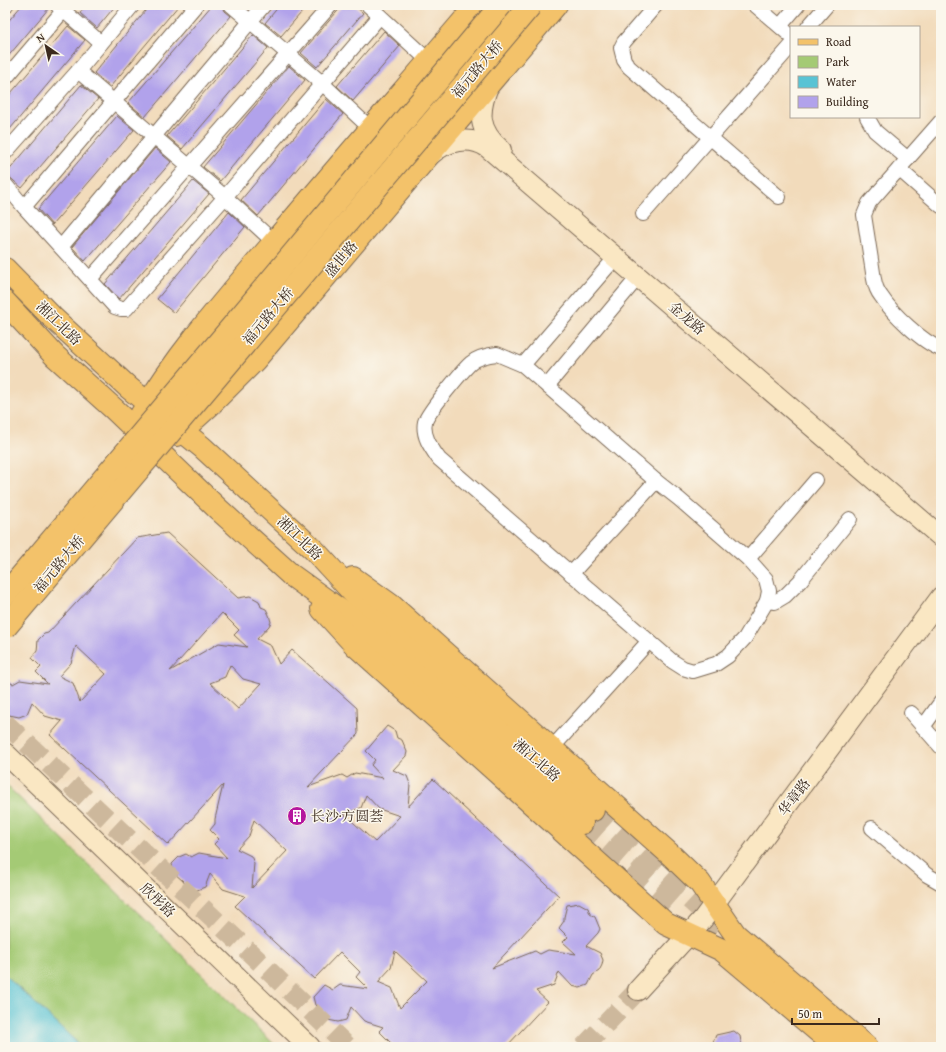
<svg xmlns="http://www.w3.org/2000/svg" width="946" height="1052" font-family="'Gentium Book Plus','Noto Serif SC',serif">
<style>
.green{fill:#a4ca74;stroke:#707a49}
.water{fill:#59c3d4;stroke:#4a7679}
.building{fill:#b1a2eb;fill-rule:evenodd}
.lines{fill:none;stroke-linecap:round;stroke-linejoin:round}
.secondary-tunnel{stroke:#cdb89c;stroke-width:20;stroke-dasharray:20 10;stroke-linecap:butt}
.primary-tunnel{stroke:#cdb89c;stroke-width:22;stroke-dasharray:22 11;stroke-linecap:butt}
.street-casing{stroke:#7b6855;stroke-width:16}
.secondary-casing{stroke:#7b6855;stroke-width:22}
.primary-casing{stroke:#7b6855;stroke-width:24}
.street{stroke:#fff;stroke-width:14}
.secondary{stroke:#fae7c3;stroke-width:20}
.primary{stroke:#f3c26a;stroke-width:22}
.primary-bridge-casing{stroke:#7b6855;stroke-width:24;stroke-linecap:butt}
.primary-bridge{stroke:#f3c26a;stroke-width:22}
.labels{text-anchor:middle;dominant-baseline:central;stroke-width:3;stroke-linejoin:round;paint-order:stroke}
.street-label{font-size:14px;fill:#3b2a1e;stroke:#fbf7ec}
.poi-label{font-size:14px;fill:#3b2a1e;stroke:#fbf7ec;text-anchor:start}
</style>
<rect width="100%" height="100%" fill="#fbf7ec"/>
<filter id="ink" filterUnits="userSpaceOnUse"><feTurbulence type="fractalNoise" baseFrequency=".025" numOctaves="2"/><feDisplacementMap in="SourceGraphic" scale="8" xChannelSelector="R" yChannelSelector="G"/><feConvolveMatrix kernelMatrix="1 2 1 2 8 2 1 2 1" color-interpolation-filters="sRGB"/></filter>
<filter id="wash" filterUnits="userSpaceOnUse"><feTurbulence type="fractalNoise" baseFrequency=".012" numOctaves="4" result="noise"/><feDisplacementMap in="SourceGraphic" scale="16" xChannelSelector="R" yChannelSelector="G"/><feGaussianBlur stdDeviation="0.9" result="paint"/><feColorMatrix in="noise" values="0 0 0 0 0 0 0 0 0 0 0 0 0 0 0 0 0 1.4 0 .05"/><feComposite in="paint" operator="in"/></filter>
<g filter="url(#wash)">
<rect width="100%" height="100%" fill="#f2dbbb"/>
<polygon class="green" points="5,784 277,1047 82,1047 5,975"/>
<polygon class="water" points="5,975 82,1047 5,1047"/>
<g id="blocks">
<g class="building">
<polygon points="22,5 49,5 49,8 5,60 5,25"/>
<polygon points="86,5 116,5 97,28 80,13"/>
<polygon points="150,5 179,5 110,87 94,73"/>
<polygon points="212,5 222,5 225,11 231,16 145,117 128,103"/>
<polygon points="280,5 308,5 281,36 265,23"/>
<polygon points="343,5 354,5 363,13 317,67 301,53"/>
<polygon points="68,26 85,40 5,135 5,100"/>
<polygon points="384,31 400,46 353,101 337,86"/>
<polygon points="253,35 268,48 182,149 167,136"/>
<polygon points="289,66 305,80 220,181 203,167"/>
<polygon points="81,85 98,99 22,188 6,174"/>
<polygon points="326,99 343,114 258,216 241,200"/>
<polygon points="117,116 134,130 52,225 38,209"/>
<polygon points="155,148 171,162 85,261 72,247"/>
<polygon points="193,181 209,194 119,299 105,284"/>
<polygon points="229,212 245,227 174,313 157,299"/>
<path d="M167,533L238,598L250,596L259,601L261,607L266,609L269,615L271,622L269,626L257,639L271,646L279,664L292,650L357,708L358,734L308,787L342,775L347,778L355,773L383,778L371,765L375,760L366,751L387,726L395,731L397,738L402,740L407,752L406,756L393,770L407,776L410,784L408,807L433,779L559,896L492,968L535,951L540,954L548,950L576,954L563,942L568,937L559,928L564,921V917L567,905L579,903L588,908L590,914L595,917L600,929L598,933L586,946L600,953L603,960L602,965L599,971L593,975L588,985L580,988L572,986L559,972L554,985L536,991L548,1002L506,1047H395L379,1031L383,1027L364,1021L351,1007L346,1020L338,1022L328,1020L325,1014L315,1005L313,997L324,985L333,990L340,985L368,989L356,977L360,972L340,952L314,979L235,906L245,896L223,889L210,874L205,887L197,890L187,887L183,881L174,873L172,864L179,857L186,854L191,857L199,853L227,858L214,844L219,839L210,830L215,824V819L223,785L168,845L50,735L62,721L45,716L32,702L27,714L19,717L9,715L5,708V680L13,684L20,680L48,684L36,672L41,667L32,658L37,651L38,640L44,634L48,633L137,538ZM222,613L239,630L234,635L247,647L219,643L170,671ZM76,646L106,674L80,702L73,683L59,676L71,663ZM230,665L243,679L261,684L238,709L210,683L225,677ZM366,795L379,809L400,816L375,842L344,814L361,808ZM254,820L287,851L252,888L254,863L251,856L237,849L249,836ZM395,951L427,981L400,1008L392,988L378,982L391,968Z"/>
<polygon points="734,1031 740,1036 742,1047 711,1047 716,1035"/>
</g>
</g>
</g>
<g filter="url(#ink)">
<use href="#blocks" fill-opacity="0" stroke="#7b6855" stroke-width="1"/>
<g class="lines">
<g class="secondary-tunnel">
<polyline points="5,723 244,947 348,1047"/>
<polyline points="584,1047 638,990"/>
</g>
<g class="primary-tunnel">
<polyline points="593,810 721,927"/>
<polyline points="582,823 675,904"/>
</g>
<defs>
<g id="street">
<polyline points="57,5 101,43"/>
<polyline points="231,5 322,83 370,128"/>
<polyline points="368,5 429,61"/>
<polyline points="656,5 624,42 621,48 624,60 629,67 779,197"/>
<polyline points="755,5 791,36"/>
<polyline points="5,6 6,5"/>
<polyline points="780,26 798,5"/>
<polyline points="808,27 827,5"/>
<polyline points="78,71 225,197 274,242"/>
<polyline points="5,79 68,5"/>
<polyline points="867,117 875,131 908,159"/>
<path d="M941,121L869,203L864,215L874,279C875,285 877,291 881,296C892,313 922,342 941,349"/>
<polyline points="5,153 78,71 133,5"/>
<polyline points="899,169 941,206"/>
<polyline points="5,184 24,207 115,307 121,309 126,309 225,197 380,16"/>
<polyline points="24,207 196,5"/>
<polyline points="643,214 791,46"/>
<polyline points="61,247 264,5"/>
<polyline points="90,279 331,5"/>
<path d="M497,354L523,365L656,481L679,499L748,559L766,579L769,591L767,601L745,638L728,656L716,664L693,671L683,668L672,661L439,459C432,449 422,436 425,422C428,412 462,371 471,363C478,357 488,355 497,354Z"/>
<polyline points="523,365 616,257"/>
<polyline points="547,386 639,276"/>
<polyline points="748,559 816,480"/>
<polyline points="571,574 656,481"/>
<polyline points="767,601 775,602 785,596 800,581 850,519"/>
<polyline points="911,713 941,747"/>
<polyline points="923,727 941,702"/>
<polyline points="551,749 649,641"/>
<polyline points="872,828 927,875 941,883"/>
</g>
<g id="secondary">
<path d="M489,84C478,111 477,130 501,150"/>
<path d="M430,155C446,141 469,135 487,147L941,537"/>
<polyline points="5,753 310,1047"/>
<polyline points="638,990 703,919 941,597"/>
</g>
<g id="primary">
<polyline points="5,269 52,317 129,388 202,447 314,550 379,621 593,810"/>
<polyline points="5,302 55,356 114,409 217,508 291,575 366,629 494,745 582,823"/>
<path d="M141,415C177,354 224,301 270,247C338,166 408,86 477,5"/>
<polyline points="177,435 210,405 255,360 556,5"/>
<polyline points="353,578 392,606 672,856 700,883 735,934 867,1047"/>
<polyline points="322,609 355,645 666,924 722,950 837,1047"/>
</g>
</defs>
<use href="#street" class="street-casing"/>
<use href="#secondary" class="secondary-casing"/>
<use href="#primary" class="primary-casing"/>
<use href="#street" class="street"/>
<use href="#secondary" class="secondary"/>
<use href="#primary" class="primary"/>
<defs>
<g id="primary-bridge">
<polyline points="5,595 234,324 501,5"/>
<polyline points="5,628 531,5"/>
</g>
</defs>
<use href="#primary-bridge" class="primary-bridge-casing"/>
<use href="#primary-bridge" class="primary-bridge"/>
</g>
</g>
<defs>
<symbol id="building-disc" viewBox="-11 -11 22 22"><circle r="9.5" fill="#b5179e" stroke="#fbf7ec"/><path d="M-4-6H4V6H1V3H-1V6H-4ZM-2.5-4.3h1.7v1.8h-1.7ZM.8-4.3h1.7v1.8H.8ZM-2.5-1h1.7V.8h-1.7ZM.8-1h1.7V.8H.8Z" fill="#fff"/></symbol>
</defs>
<g fill-rule="evenodd">
<use href="#building-disc" x="286" y="805" width="22" height="22"/>
</g>
<g class="labels">
<g class="street-label">
<text transform="translate(477 69) rotate(-50)">福元路大桥</text>
<text transform="translate(341 259) rotate(-50)">盛世路</text>
<text transform="translate(268 316) rotate(-50)">福元路大桥</text>
<text transform="translate(687 318) rotate(41)">金龙路</text>
<text transform="translate(59 323) rotate(44)">湘江北路</text>
<text transform="translate(300 538) rotate(44)">湘江北路</text>
<text transform="translate(59 564) rotate(-50)">福元路大桥</text>
<text transform="translate(537 760) rotate(41)">湘江北路</text>
<text transform="translate(794 797) rotate(-53)">华章路</text>
<text transform="translate(158 900) rotate(44)">欣彤路</text>
</g>
<g class="poi-label">
<text x="311" y="816">长沙·方圆荟</text>
</g>
</g>
<rect width="946" height="1052" fill="none" stroke="#fbf7ec" stroke-width="20"/>
<rect x="790" y="26" width="130" height="92" fill="#fbf7ec" stroke="#aea59a"/>
<rect x="798" y="39" width="20" height="6" fill="#f3c26a" stroke="#aea59a"/>
<text x="826" y="46" font-size="12" fill="#3b2a1e">Road</text>
<rect x="798" y="56" width="20" height="12" fill="#a4ca74" stroke="#aea59a"/>
<text x="826" y="66" font-size="12" fill="#3b2a1e">Park</text>
<rect x="798" y="76" width="20" height="12" fill="#59c3d4" stroke="#aea59a"/>
<text x="826" y="86" font-size="12" fill="#3b2a1e">Water</text>
<rect x="798" y="96" width="20" height="12" fill="#b1a2eb" stroke="#aea59a"/>
<text x="826" y="106" font-size="12" fill="#3b2a1e">Building</text>
<g transform="translate(46 46) rotate(326)" stroke="#fbf7ec" stroke-width="3" paint-order="stroke">
<path d="M0-3L7 15L0 10L-7 15Z" fill="#3b2a1e"/>
<text y="-6" font-size="11" font-weight="bold" text-anchor="middle" fill="#3b2a1e">N</text>
</g>
<path d="M792 1018v6h87v-6" fill="none" stroke="#3b2a1e" stroke-width="2"/>
<text x="798" y="1018" font-size="12" fill="#3b2a1e" stroke="#fbf7ec" stroke-width="3" paint-order="stroke">50 m</text>
</svg>
